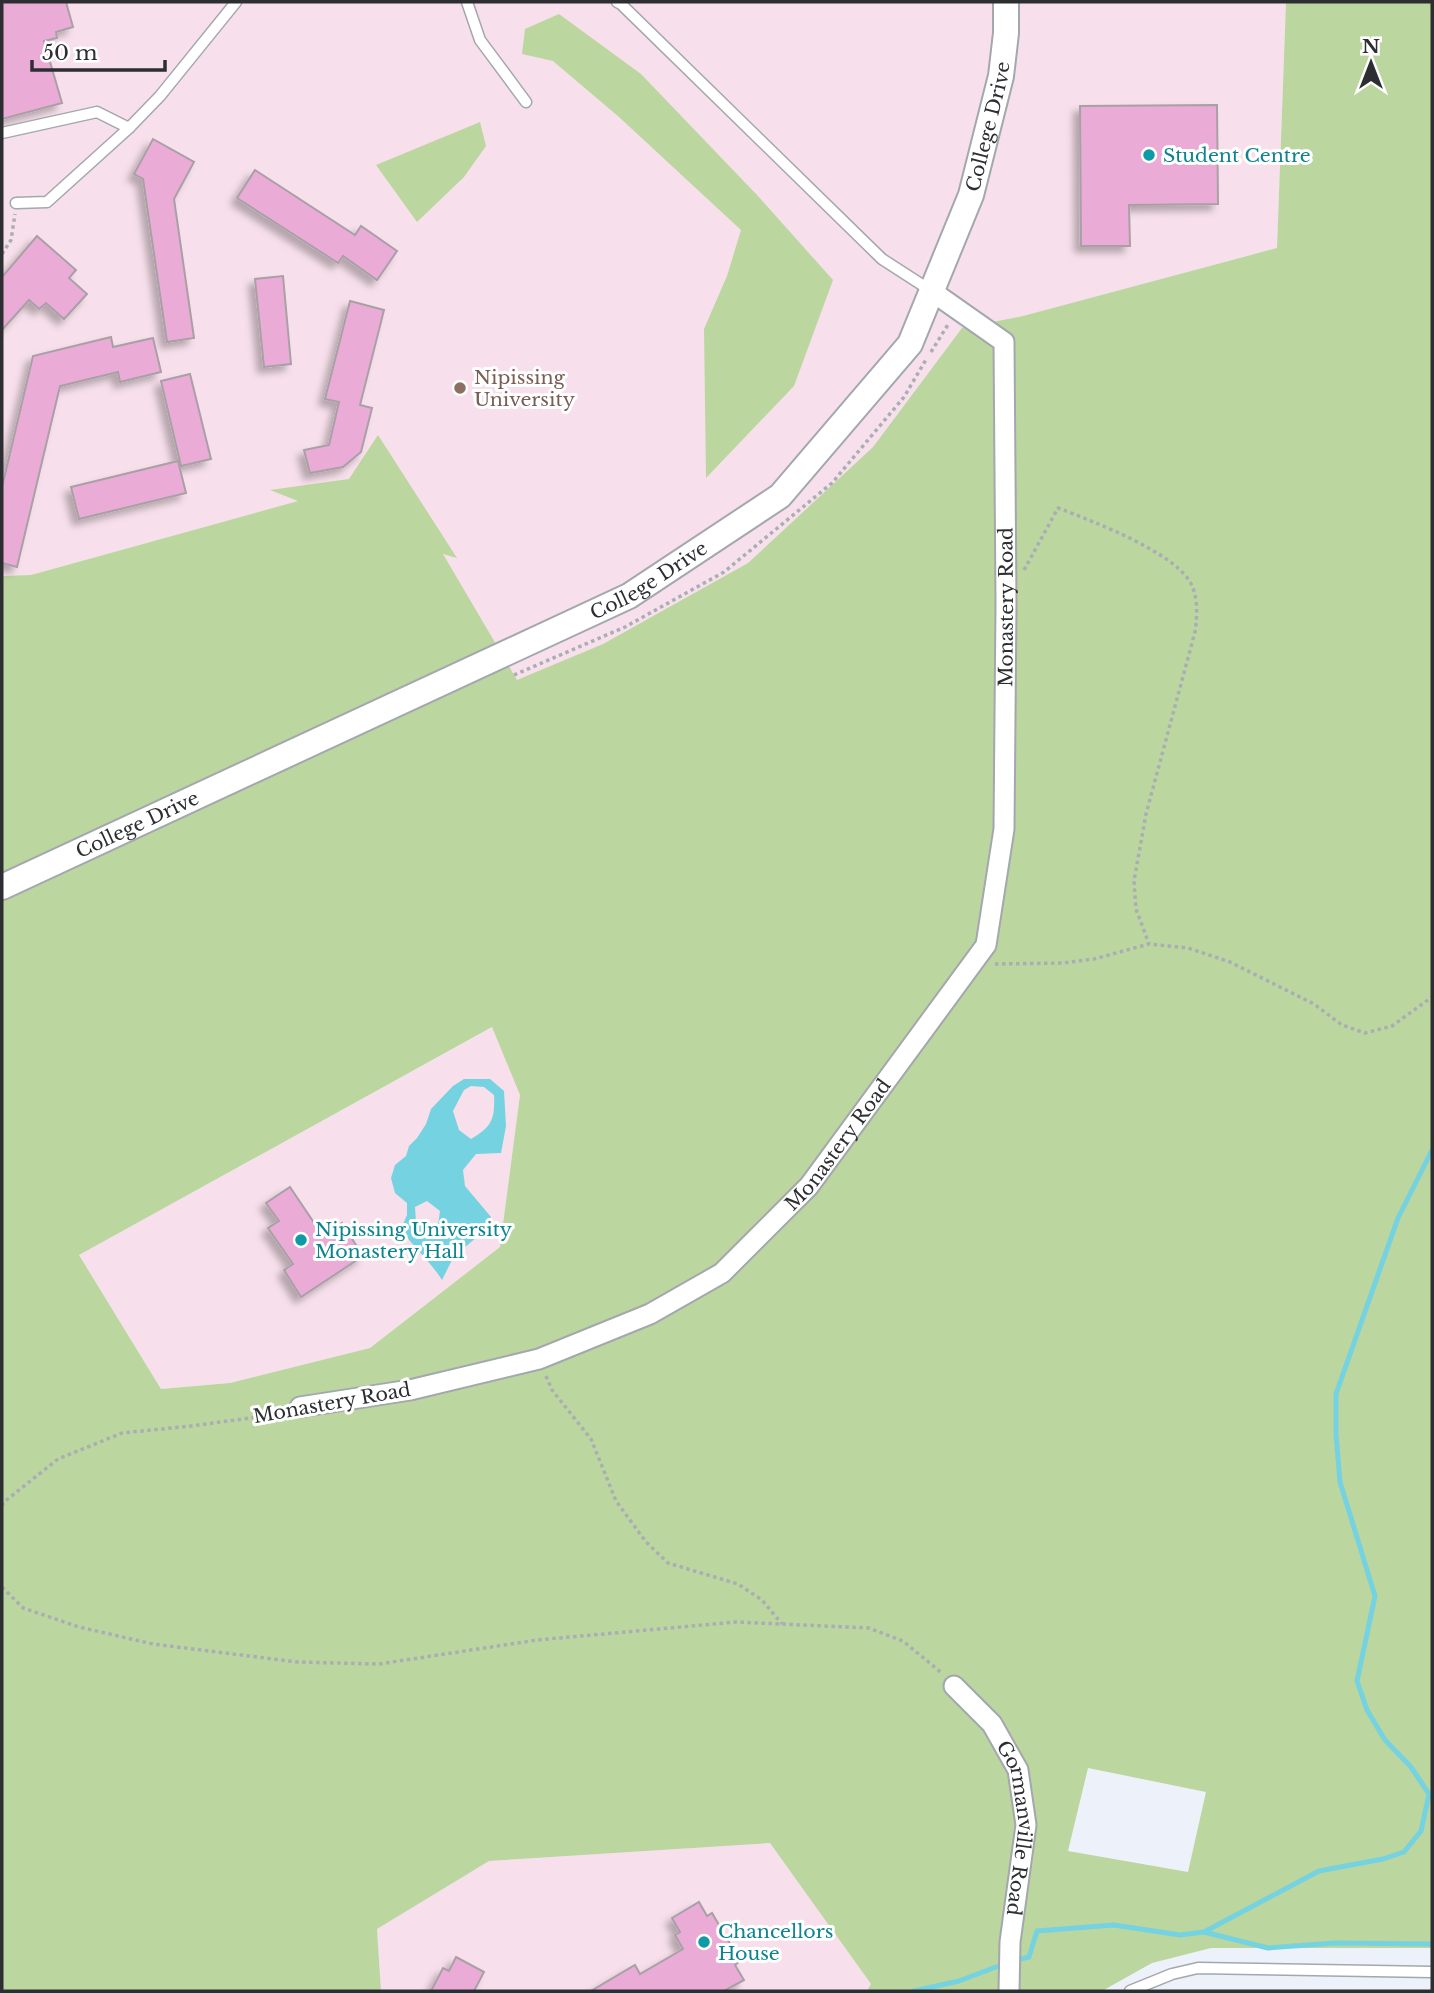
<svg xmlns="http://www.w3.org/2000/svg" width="1434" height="1993" font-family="'Libre Baskerville',serif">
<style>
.education{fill:#f7e0eb}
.green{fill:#bcd69f;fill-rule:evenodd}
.water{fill:#75d2e0;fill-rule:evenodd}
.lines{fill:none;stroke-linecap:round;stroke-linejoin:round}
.stream{stroke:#75d2e0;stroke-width:5}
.building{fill:#eaacd7;stroke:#a8a0a5;stroke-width:2;filter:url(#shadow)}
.service-casing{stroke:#a3a7ae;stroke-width:13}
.minor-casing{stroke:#a3a7ae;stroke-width:23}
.tertiary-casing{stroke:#a3a7ae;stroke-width:28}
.path{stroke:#aaaeb4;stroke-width:3.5;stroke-dasharray:3.5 3.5;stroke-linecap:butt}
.service{stroke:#fff;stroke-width:10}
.minor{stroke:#fff;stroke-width:19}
.tertiary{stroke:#fff;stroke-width:24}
.culture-dot{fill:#0f9aa8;stroke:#fff;stroke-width:2.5}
.education-dot{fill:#8d6e63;stroke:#fff;stroke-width:2.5}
.labels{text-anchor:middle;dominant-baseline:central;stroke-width:6;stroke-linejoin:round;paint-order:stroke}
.street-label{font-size:19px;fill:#2c2e31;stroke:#fff}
.culture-label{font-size:19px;fill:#0d838f;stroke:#fff;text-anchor:start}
.education-label{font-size:19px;fill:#785e54;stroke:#fff;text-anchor:start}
</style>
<defs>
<filter id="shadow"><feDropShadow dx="-6" dy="6" stdDeviation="3.5" flood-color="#0004"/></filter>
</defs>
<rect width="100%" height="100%" fill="#edf1f9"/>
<g class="education">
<polygon points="2,2 1286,2 1277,248 1023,316 962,328 873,447 748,563 603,644 517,681 396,474 31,575 2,576"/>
<polygon points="493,1027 520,1095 500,1247 370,1348 230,1383 161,1389 79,1255"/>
<polygon points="771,1843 871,1984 867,1991 381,1991 377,1929 489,1861"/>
</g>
<g class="green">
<path d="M1286,2H1432V1948H1211L1152,1963L1102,1991H867L871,1984L770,1843L489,1861L377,1929L381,1991H2V576L31,575L298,501L270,490L349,479L378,435L457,558L443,554L517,680L603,644L748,563L873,447L962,328L1023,316L1277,248ZM492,1027L520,1095L500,1247L370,1348L230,1383L161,1389L79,1255ZM1088,1768L1206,1792L1188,1872L1068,1851Z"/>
<polygon points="559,14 641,74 757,195 833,280 794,386 706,478 704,329 727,276 741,230 619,117 553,61 522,54 525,29"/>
<polygon points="480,122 486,146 464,177 417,222 376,165"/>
</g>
<path class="water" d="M464,1079H490L504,1091L506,1126L501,1153L476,1154L463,1170L465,1186L491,1217L476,1238L454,1256L442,1280C430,1261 414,1248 401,1229L407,1215V1203L395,1193L391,1178L395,1165L406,1156L409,1146L417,1138L426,1124L431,1109L453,1086ZM471,1086L484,1087L494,1095C495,1119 492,1127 471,1139L459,1130L453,1111L464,1090ZM427,1201L440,1211L438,1225L430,1232L416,1222L415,1207Z"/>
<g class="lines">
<g class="stream">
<polyline points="1204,1932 1268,1948 1335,1943 1432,1944"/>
<polyline points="914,1991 959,1981 1009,1962 1029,1957 1037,1931 1114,1925 1180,1935 1204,1932 1319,1871 1383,1859 1404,1852 1421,1831 1429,1794 1411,1767 1385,1740 1367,1710 1357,1681 1375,1596 1340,1482 1336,1434 1336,1394 1398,1218 1432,1150"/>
</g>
</g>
<g class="building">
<polygon points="2,2 66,2 73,27 56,32 57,38 44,41 62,103 2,119"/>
<polygon points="1217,105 1218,204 1129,205 1130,246 1081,246 1080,106"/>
<polygon points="153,139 194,162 174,199 194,338 167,342 143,179 134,174"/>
<polygon points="255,170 355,235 361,226 397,251 377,280 343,256 338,263 237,198"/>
<polygon points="37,236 76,270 69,278 87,294 64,319 46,303 39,309 29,300 2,330 2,277"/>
<polygon points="283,276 291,364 264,367 255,279"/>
<polygon points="350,301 384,310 360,405 372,408 361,452 343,467 310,473 304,450 329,445 339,402 325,399"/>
<polygon points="111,337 113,347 153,338 161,372 120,382 118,372 60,386 17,567 2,563 2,487 33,356"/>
<polygon points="190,374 211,459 181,466 161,381"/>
<polygon points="178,461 186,493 79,519 71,487"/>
<polygon points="290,1187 323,1236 342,1223 363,1256 301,1297 284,1270 293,1264 268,1228 279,1221 266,1203"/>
<polygon points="699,1902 707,1916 712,1913 740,1961 735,1965 744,1980 724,1991 591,1991 635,1965 640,1974 683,1949 675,1935 680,1932 672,1918"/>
<polygon points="456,1957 484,1972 474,1991 431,1991 443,1968 449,1971"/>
</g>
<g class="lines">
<defs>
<g id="service">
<polyline points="467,2 480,40 526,102"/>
<polyline points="617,2 621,4 882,259 930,290"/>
<polyline points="2,133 97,112 129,128"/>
<polyline points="16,203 47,202 129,128 160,96 236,2"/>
<polyline points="1130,1991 1172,1974 1198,1968 1432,1972"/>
</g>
<g id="minor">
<path id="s1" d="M300,1407L410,1390L539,1359L650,1314L722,1273L809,1186L986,945L1004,829L1006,603L1004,342L930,290"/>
<path id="s2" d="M954,1686L992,1724L1018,1770L1026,1825L1010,1942L1009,1991"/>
</g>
<g id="tertiary">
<path id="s3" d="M2,887L629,596L780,496L910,344L971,195L1001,76L1006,33V2"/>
</g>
</defs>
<use href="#service" class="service-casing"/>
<use href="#minor" class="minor-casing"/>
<use href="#tertiary" class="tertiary-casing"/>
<g class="path">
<polyline points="2,254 11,240 15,214"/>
<polyline points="931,352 949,323"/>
<path d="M1024,570L1058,508C1092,521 1181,554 1193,588C1198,603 1197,617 1195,632L1146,814L1134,881L1136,909L1149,944"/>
<polyline points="514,675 625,627 724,572 832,483 904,397 927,358"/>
<polyline points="995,964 1063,963 1094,959 1149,944 1188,948 1230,962 1314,1004 1342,1025 1365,1033 1392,1026 1432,997"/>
<polyline points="546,1376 552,1390 591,1439 616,1501 646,1542 668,1563 738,1584 762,1600 782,1624"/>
<polyline points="2,1506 4,1502 58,1459 122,1433 191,1426 265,1416 283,1411"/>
<polyline points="2,1587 23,1608 79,1627 153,1644 297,1662 379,1664 537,1640 736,1622 869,1628 903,1641 943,1674"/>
</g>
<use href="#service" class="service"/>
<use href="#minor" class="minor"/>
<use href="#tertiary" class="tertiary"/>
</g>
<g class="culture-dot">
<circle cx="1149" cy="155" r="7"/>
<circle cx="301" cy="1240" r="7"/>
<circle cx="704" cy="1942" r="7"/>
</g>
<circle class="education-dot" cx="460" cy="388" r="7"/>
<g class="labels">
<g class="street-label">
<text stroke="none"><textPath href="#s3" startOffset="1304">College Drive</textPath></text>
<text stroke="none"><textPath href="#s3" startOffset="716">College Drive</textPath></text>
<text stroke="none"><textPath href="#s1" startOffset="1208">Monastery Road</textPath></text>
<text stroke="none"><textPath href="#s3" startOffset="149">College Drive</textPath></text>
<text stroke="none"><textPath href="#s1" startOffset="620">Monastery Road</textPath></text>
<text transform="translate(332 1403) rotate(-10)">Monastery Road</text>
<text stroke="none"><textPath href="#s2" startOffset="164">Gormanville Road</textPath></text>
</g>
<g class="culture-label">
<text x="1163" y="155">Student Centre</text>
<text x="315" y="1229">Nipissing University<tspan x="315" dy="22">Monastery Hall</tspan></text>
<text x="718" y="1931">Chancellors<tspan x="718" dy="22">House</tspan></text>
</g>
<g class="education-label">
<text x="474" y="377">Nipissing<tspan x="474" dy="22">University</tspan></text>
</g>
</g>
<rect width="1434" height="1993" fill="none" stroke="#2c2e31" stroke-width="7"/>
<g transform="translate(1371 63)" stroke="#ffffff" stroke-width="5" paint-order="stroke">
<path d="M0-5L12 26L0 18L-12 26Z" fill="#2c2e31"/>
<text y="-10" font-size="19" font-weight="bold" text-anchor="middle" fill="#2c2e31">N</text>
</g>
<path d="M32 60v10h133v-10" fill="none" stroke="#2c2e31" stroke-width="3.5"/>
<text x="42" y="60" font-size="21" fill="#2c2e31" stroke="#ffffff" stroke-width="5" paint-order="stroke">50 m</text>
</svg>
